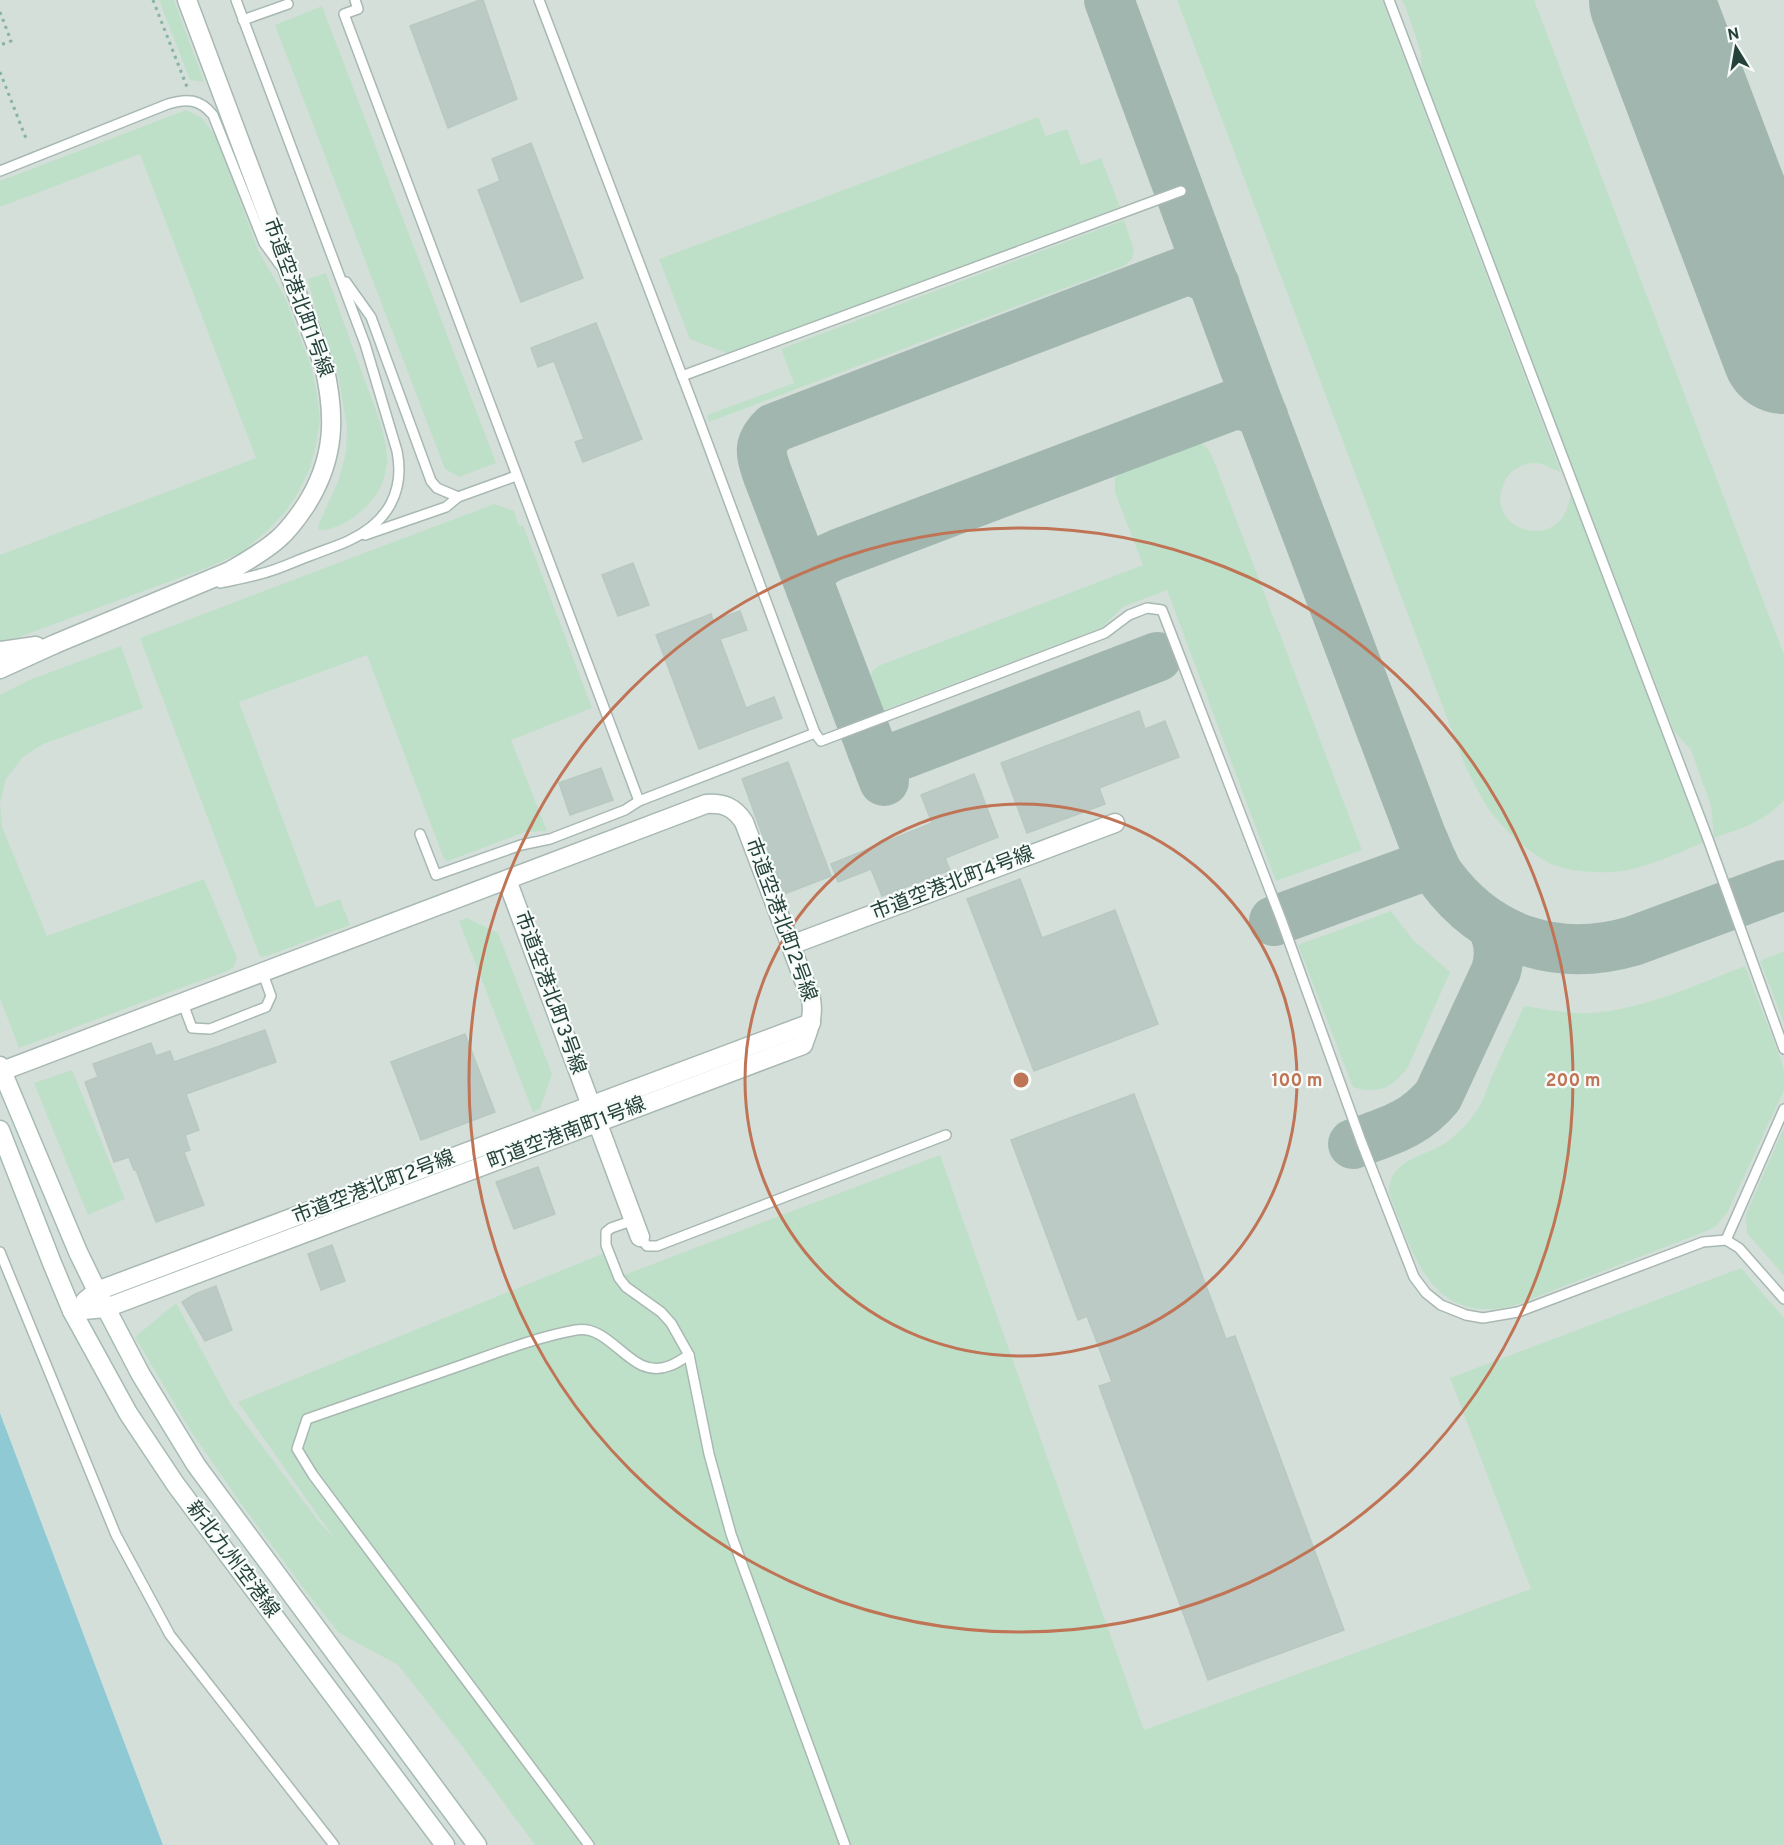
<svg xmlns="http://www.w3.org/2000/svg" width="1784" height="1845" font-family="Overpass,'Noto Sans JP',sans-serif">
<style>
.built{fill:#d4dfda}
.green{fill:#bfe0c8}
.water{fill:#8ec9d4}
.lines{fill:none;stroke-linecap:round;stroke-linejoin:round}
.taxiway{stroke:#a2b6b0;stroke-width:50}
.runway{stroke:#a2b6b0;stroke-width:124}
.building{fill:#bbcac4;stroke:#b8c9c2;stroke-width:1.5}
.service-casing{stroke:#a8b8b2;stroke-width:12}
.minor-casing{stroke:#a8b8b2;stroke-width:21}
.tertiary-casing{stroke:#a8b8b2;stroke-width:21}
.secondary-casing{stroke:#a4bbb3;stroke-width:21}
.path{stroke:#86b3a5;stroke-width:3;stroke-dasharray:3 4.5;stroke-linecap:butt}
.service{stroke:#fff;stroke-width:9}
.minor{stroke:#fff;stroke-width:18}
.tertiary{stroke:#fff;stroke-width:18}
.secondary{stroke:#fff;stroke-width:18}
.ring{fill:none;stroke:#c07456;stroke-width:3}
.labels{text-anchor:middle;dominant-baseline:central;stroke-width:4.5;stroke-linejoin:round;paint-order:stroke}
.street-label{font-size:20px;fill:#24423a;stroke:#f7fbf9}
.centre{fill:#c07456;stroke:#f7fbf9;stroke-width:3}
.ring-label{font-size:18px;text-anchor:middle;font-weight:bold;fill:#c07456;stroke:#f7fbf9;stroke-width:4.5;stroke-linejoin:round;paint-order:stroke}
</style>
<rect width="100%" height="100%" fill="#e6efeb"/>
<polygon class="built" points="0,0 1784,0 1784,1845 163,1845 0,1413"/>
<g class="green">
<polygon points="159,0 174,0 204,82 190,80"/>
<path d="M1177,0H1382L1561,472C1552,470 1545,463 1535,463C1523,463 1510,470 1505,481C1480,530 1562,556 1570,497H1572L1703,843C1675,854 1643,870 1612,872C1593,873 1566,871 1549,863C1523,849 1498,825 1483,800C1476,788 1470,775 1464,763Z"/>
<path d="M1401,0H1534L1784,655V800C1765,822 1740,829 1714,838L1711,806L1691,750L1674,731L1422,74L1421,53L1405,5Z"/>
<polygon points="322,6 496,463 459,477 445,469 275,25"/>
<polygon points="186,110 202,118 217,138 258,250 284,295 311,366 317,394 320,420 316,445 310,468 298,493 285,512 269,529 242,552 209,567 0,644 0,555 256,458 140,154 0,207 0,181"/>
<polygon points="1038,117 1046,136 1067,129 1081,165 1101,158 1120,207 729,354 690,339 659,259"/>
<polygon points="1124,220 1134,250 1132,259 1124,266 709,422 707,415 794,383 781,349"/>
<path d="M326,273C339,309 352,345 365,381C374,406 387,433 387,461C386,482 376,499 360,512C351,521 332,531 319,530L318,526L339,479L346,452L347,426L337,369L317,315L308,279Z"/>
<path d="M1193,443C1203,443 1207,446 1212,456L1362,850L1276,881L1167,590L1123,607L1101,628L879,712C873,696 862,679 878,666L1143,565L1115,492V478L1123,469Z"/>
<polygon points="494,504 514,511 519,526 523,525 592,708 511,740 547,831 525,832 448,861 444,859 367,655 239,702 316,908 340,899 350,925 267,956 260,957 140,638"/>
<polygon points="121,646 143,708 43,744 23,757 6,779 0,803 2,827 47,936 204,879 237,958 234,967 227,971 19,1048 0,998 0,695 29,680"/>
<path d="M1391,911L1413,940L1450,972L1408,1067C1393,1088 1377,1095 1353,1087L1298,945Z"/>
<polygon points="467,918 498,933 552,1074 540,1109 533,1112 459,921"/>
<polygon points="1784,951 1784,1023 1760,961"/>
<path d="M1745,966L1781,1060L1784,1072V1090L1728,1211L1717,1225L1709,1230L1513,1306C1430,1325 1413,1254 1389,1193C1389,1156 1428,1158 1451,1139C1460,1131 1469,1122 1476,1112C1483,1102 1487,1089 1491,1078C1502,1054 1513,1030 1524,1006C1545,1009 1567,1014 1589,1013C1643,1010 1695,985 1745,966Z"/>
<polygon points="72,1070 125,1199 88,1215 34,1083"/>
<polygon points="1784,1128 1784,1276 1747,1233 1746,1214"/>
<polygon points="940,1155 1144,1730 1531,1589 1450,1378 1741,1268 1784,1318 1784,1845 535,1845 459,1742 398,1665 339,1633 308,1594 242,1505 190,1430 135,1337 176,1303 230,1403 319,1522 334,1538 238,1402 614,1249 624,1275"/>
</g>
<polygon class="water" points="0,1413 163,1845 0,1845"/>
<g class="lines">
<g class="taxiway">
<path d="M1109,0L1255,396L1422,838C1428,850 1432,865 1440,876C1487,940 1557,963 1633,941L1784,885"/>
<path d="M811,589C808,568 821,561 838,554L1233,405C1245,404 1254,408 1263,416"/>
<polyline points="872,750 887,758 896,757 1157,657"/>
<path d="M884,781L767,473C760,452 758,444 774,428L1185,271C1198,272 1206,276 1215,285"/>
<polyline points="1274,921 1433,863"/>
<path d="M1353,1144C1388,1131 1413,1126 1438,1096L1496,971C1501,954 1499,941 1492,925"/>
</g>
<polyline class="runway" points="1651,0 1784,352"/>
</g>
<g class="building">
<polygon points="480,0 483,0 517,99 448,128 410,26"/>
<polygon points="531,143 583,278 521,302 478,190 500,181 492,159"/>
<polygon points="596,323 642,439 583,462 575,442 584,439 554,361 538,367 531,348"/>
<polygon points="633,563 649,605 618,616 602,575"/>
<polygon points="740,611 747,630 720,639 746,708 774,697 782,718 699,749 656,635 711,614 713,621"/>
<polygon points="1139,711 1145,729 1165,721 1179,757 1099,788 1105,804 1027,833 1001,763"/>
<polygon points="788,762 831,876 784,894 742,779"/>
<polygon points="601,768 613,800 570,815 559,783"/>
<polygon points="974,774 998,837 945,858 950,870 882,896 871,869 838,882 831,864 932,823 921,795"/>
<polygon points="1020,879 1042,938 1115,910 1158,1024 1034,1071 967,899"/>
<polygon points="265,1030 276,1062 186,1094 199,1130 185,1135 190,1150 184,1152 204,1205 156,1222 136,1170 134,1170 129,1157 114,1162 85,1082 98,1077 93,1064 151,1043 156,1056 170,1051 174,1062"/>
<polygon points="465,1034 495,1112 421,1140 391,1062"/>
<polygon points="1134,1094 1226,1339 1235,1336 1344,1630 1208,1680 1099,1386 1112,1382 1087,1316 1078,1320 1011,1140"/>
<polygon points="538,1167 555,1214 514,1229 496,1182"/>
<polygon points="332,1245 345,1281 321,1290 308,1254"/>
<polygon points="216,1286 232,1330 205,1341 182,1302 195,1294"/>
</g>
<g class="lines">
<defs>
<g id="service">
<polyline points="355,0 358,9 344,14 639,801 815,733 697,415 539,0"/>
<polyline points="1389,0 1708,839 1784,1049"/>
<polyline points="243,20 288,4"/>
<path d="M0,171L168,104C187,98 200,99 213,115L264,243L280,265"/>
<polyline points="346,282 371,317 431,481 437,488 458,497"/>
<polyline points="682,376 1181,191"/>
<polyline points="365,535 446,507 458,497 516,476"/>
<path d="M220,583C233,580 247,578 260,574C278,570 295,561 312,555C324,550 338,546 350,540C388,522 405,491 397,451L365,344L236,0"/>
<polyline points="815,733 821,741 1105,633 1129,615 1147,608 1162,610 1281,919 1361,1141 1414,1277 1426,1293 1441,1305 1466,1315 1483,1318 1518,1312 1703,1242 1726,1240 1739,1248 1784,1299"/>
<polyline points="420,834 436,875 521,845 550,839 625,810 639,801"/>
<polyline points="182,1001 192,1028 210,1029 266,1007 271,996 262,971"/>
<polyline points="634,1220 611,1228 606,1232 606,1245 619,1278 626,1287 661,1312 671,1323 689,1355 709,1454 731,1534 845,1845"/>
<polyline points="640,1237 647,1246 657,1246 946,1135"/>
<polyline points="1726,1240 1784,1109"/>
<polyline points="0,1252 116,1535 170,1635 334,1845"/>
<path d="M589,1845L313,1475L297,1449L307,1419C359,1401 410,1383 462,1365C499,1352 537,1337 576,1330C613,1324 630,1381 669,1366C676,1364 682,1359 689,1355"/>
</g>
<polyline id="minor" points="791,945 1115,823"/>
<g id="tertiary">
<polyline points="0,651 36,646"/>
<path d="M0,669L55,644L230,571C247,561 263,552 277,540C289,530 298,517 306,505C335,459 336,417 324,366L187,0"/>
<polyline points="507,880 640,1237"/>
<path d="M0,1066L2,1071L706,804C724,803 734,807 744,822L811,999C814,1016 809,1029 803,1045L106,1308L72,1311"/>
<polyline points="85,1301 97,1291 811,1023"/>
</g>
<g id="secondary">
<polyline points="2,1071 78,1252 97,1291 141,1375 196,1465 477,1845"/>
<polyline points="0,1130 52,1263 72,1311 128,1413 176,1485 445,1845"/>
</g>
</defs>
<use href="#service" class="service-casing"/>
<use href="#minor" class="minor-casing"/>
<use href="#tertiary" class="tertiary-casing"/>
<use href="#secondary" class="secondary-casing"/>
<g class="path">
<polyline points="153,0 187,87"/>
<polyline points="0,12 11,41 0,45"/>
<polyline points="0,72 27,141"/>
</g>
<use href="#service" class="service"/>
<use href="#minor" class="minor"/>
<use href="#tertiary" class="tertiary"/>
<use href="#secondary" class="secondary"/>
</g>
<g class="ring">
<circle cx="1021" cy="1080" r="276"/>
<circle cx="1021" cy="1080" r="552"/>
</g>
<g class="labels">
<g class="street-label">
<text transform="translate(297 298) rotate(70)">市道空港北町1号線</text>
<text transform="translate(953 884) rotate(-21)">市道空港北町4号線</text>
<text transform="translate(780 920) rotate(70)">市道空港北町2号線</text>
<text transform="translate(549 993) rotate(70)">市道空港北町3号線</text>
<text transform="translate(567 1134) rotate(-21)">町道空港南町1号線</text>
<text transform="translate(374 1188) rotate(-21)">市道空港北町2号線</text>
<text transform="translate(232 1560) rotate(53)">新北九州空港線</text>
</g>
</g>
<circle cx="1021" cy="1080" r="9" class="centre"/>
<g class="ring-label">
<text x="1297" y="1086">100 m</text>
<text x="1573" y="1086">200 m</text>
</g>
<g transform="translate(1736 48) rotate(349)" stroke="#f7fbf9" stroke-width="4.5" paint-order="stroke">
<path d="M0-4.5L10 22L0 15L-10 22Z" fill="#24423a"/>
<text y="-9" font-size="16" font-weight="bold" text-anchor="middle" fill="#24423a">N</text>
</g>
</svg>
